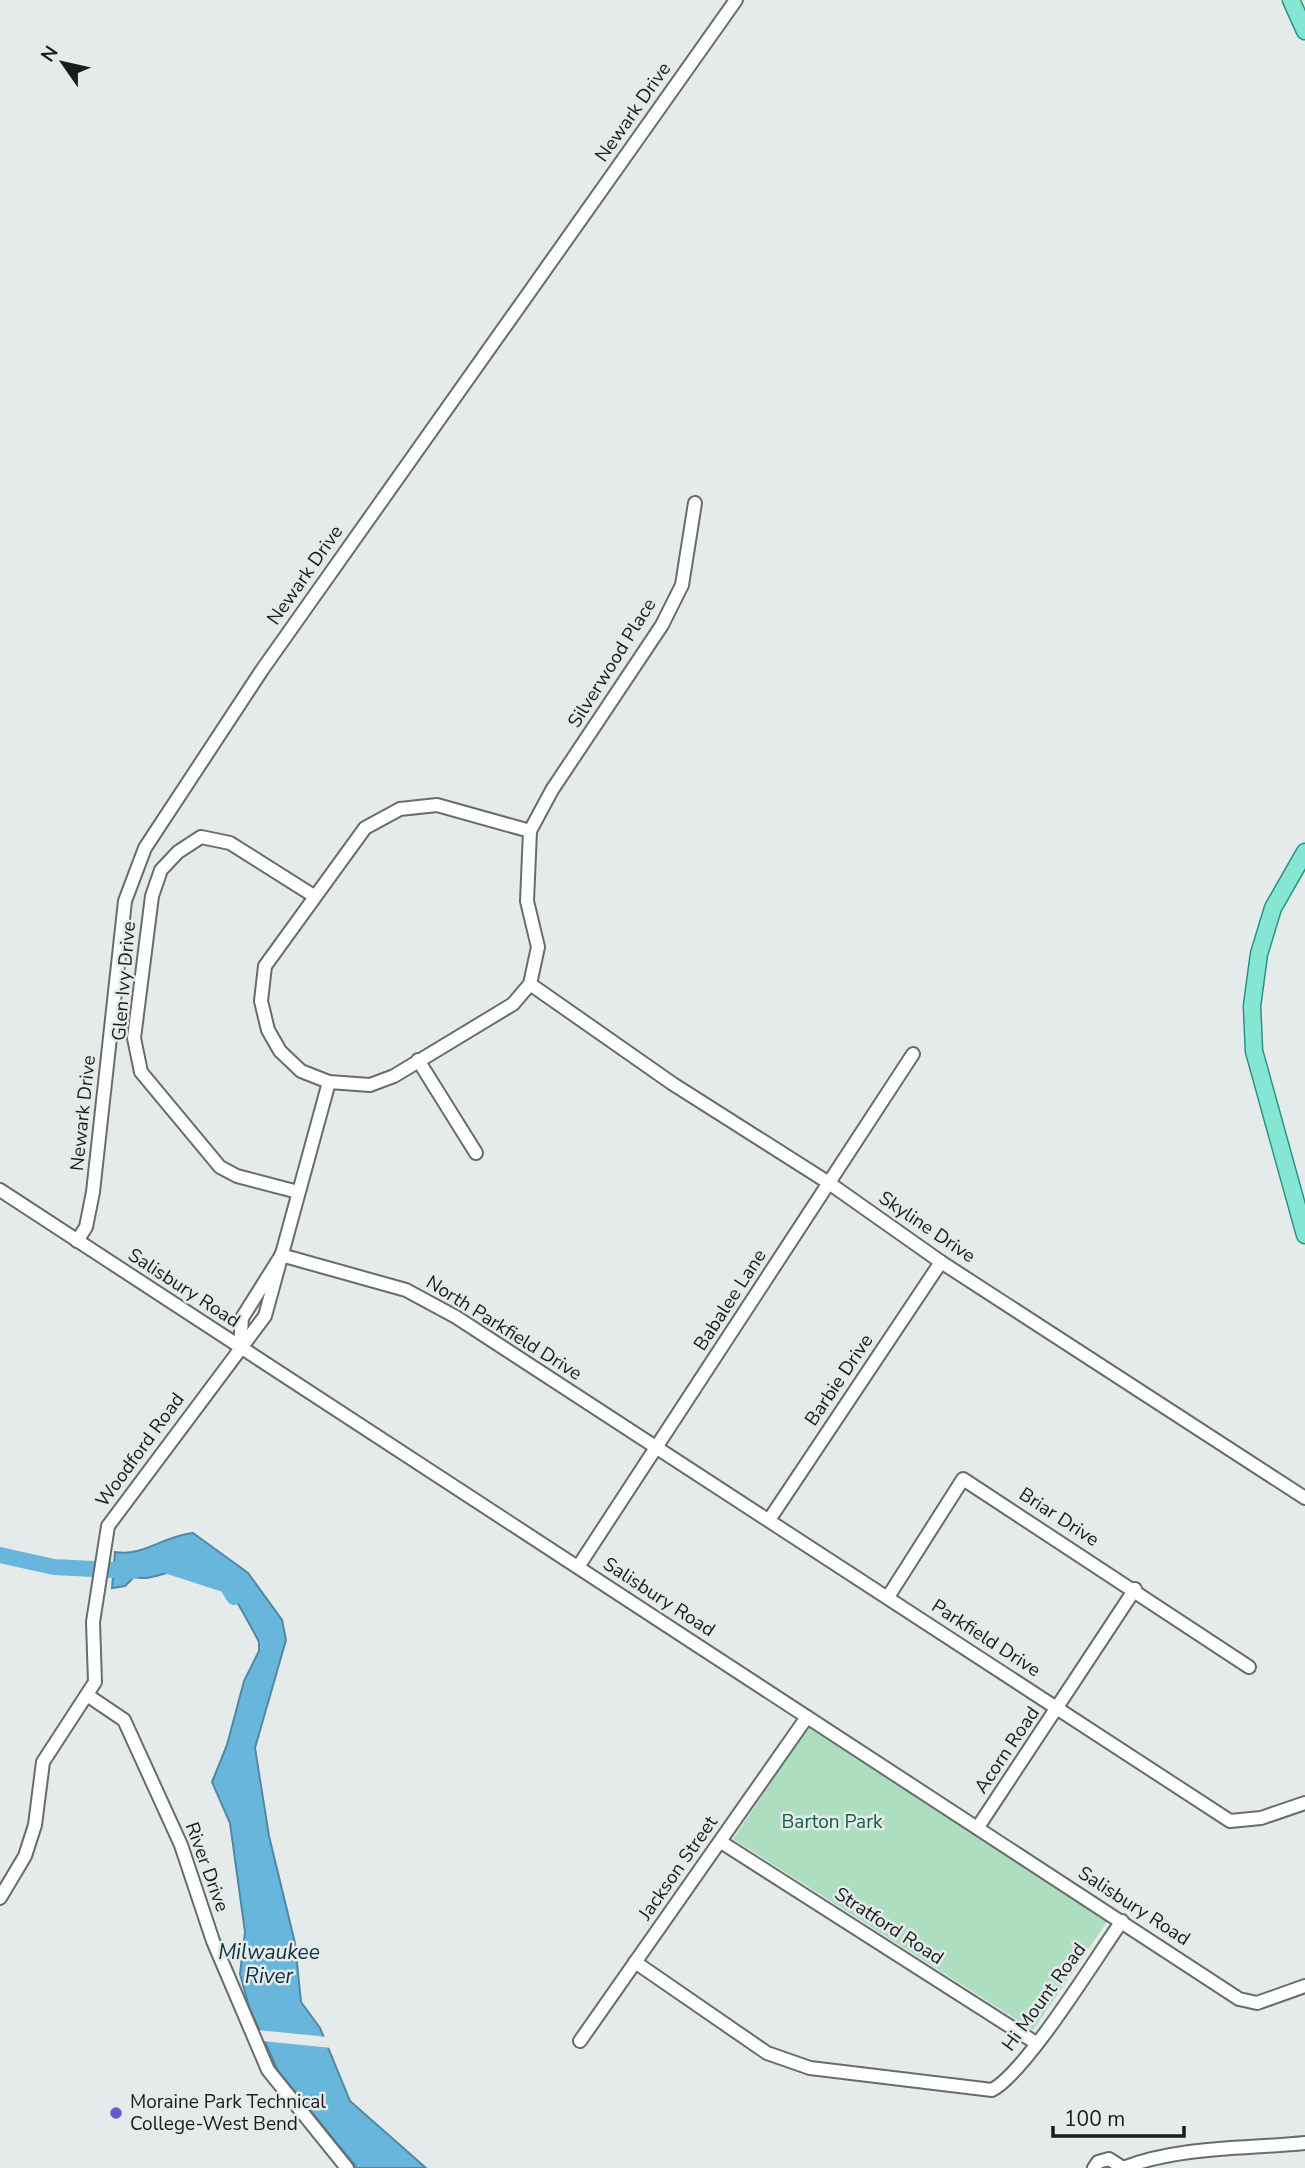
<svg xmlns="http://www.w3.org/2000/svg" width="1305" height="2168" font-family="'Nunito Sans',sans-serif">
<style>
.green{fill:#addec0}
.water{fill:#69b6dd;stroke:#5188a3;stroke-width:2}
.pier{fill:#e5ebeb}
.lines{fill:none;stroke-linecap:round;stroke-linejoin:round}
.river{stroke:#69b6dd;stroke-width:16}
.minor-casing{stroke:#676c6c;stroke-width:16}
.major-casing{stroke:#2a9581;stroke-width:19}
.minor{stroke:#fff;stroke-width:12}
.major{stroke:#85e6d4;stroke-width:16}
.poi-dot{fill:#6d56cf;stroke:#e5ebeb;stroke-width:2.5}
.labels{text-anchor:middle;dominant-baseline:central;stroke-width:5;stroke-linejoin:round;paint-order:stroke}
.street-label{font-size:19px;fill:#1a1c1c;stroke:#e5ebeb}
.park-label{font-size:19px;fill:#0b633d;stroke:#e5ebeb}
.poi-label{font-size:19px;fill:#1a1c1c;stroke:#e5ebeb;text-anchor:start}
.water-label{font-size:21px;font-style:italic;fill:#0b2f3f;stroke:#e5ebeb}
</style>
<rect width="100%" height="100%" fill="#e5ebeb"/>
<polygon class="green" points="809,1726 1109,1919 1033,2030 733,1839"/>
<path class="water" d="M193,1533L248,1573L282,1620L286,1640L255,1748L269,1836L295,1943L301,2002L320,2028L350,2101L426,2168H357L278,2071L249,2007L240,1974L245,1932L230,1823L212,1782L227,1745L244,1681L259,1651V1642C250,1625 229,1583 214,1575C204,1570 187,1570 176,1571C161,1573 149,1581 134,1577L125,1586L112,1588L115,1552C144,1557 165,1535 193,1533Z"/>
<polygon class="pier" points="257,2030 328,2037 332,2048 262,2041"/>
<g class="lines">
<g class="river">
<polyline points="0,1555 54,1567 133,1571"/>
<polyline points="165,1565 227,1585 234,1597"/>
</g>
<defs>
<g id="minor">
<polygon points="437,805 530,831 527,901 538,947 530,984 513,1004 394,1076 370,1085 329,1082 301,1071 280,1051 268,1030 261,1001 265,966 365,828 400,809"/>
<polyline points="530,831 552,790 662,625 682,585 695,503"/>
<polyline points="530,984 673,1084 829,1183 941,1262 1305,1498"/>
<polyline points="418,1060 476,1153"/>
<polyline points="0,1190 1239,1999 1257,2003 1305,1986"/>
<polyline points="298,1192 237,1176 220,1167 141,1072 134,1038 152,896 161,870 178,852 201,837 230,843 314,896"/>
<polyline points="77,1241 86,1227 93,1192 125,901 145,848 262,670 736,0"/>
<polyline points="281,1255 406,1290 456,1317 1230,1821 1261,1818 1305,1803"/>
<polyline points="240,1347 242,1318 279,1259"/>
<polyline points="769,1520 941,1262"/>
<polyline points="578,1567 913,1054"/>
<polyline points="888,1597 963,1479 1249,1667"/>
<polyline points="87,1695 124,1720 181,1845 213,1941 268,2070 347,2168"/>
<polyline points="978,1827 1135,1589"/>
<polyline points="721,1842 1036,2043"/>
<polyline points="0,1898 25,1856 35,1825 43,1762 95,1682 93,1622 108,1526 265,1316 329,1082"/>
<path d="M635,1962L767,2053L810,2068L992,2090C1027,2071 1095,1959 1122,1921"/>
<polyline points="580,2041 807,1717"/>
<polyline points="1094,2168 1098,2162 1109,2159 1123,2168"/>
<path d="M1123,2168C1179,2146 1246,2149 1305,2143"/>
</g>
<g id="major">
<polyline points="1291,0 1305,31"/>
<polyline points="1305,852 1273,908 1259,954 1252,1006 1254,1051 1305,1235"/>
</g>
</defs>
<use href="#minor" class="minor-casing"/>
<use href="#major" class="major-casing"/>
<use href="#minor" class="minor"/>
<use href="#major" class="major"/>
</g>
<circle class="poi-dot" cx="116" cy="2113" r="7"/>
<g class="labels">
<g class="street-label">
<text transform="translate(633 112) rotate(-55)">Newark Drive</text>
<text transform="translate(305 575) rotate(-55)">Newark Drive</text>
<text transform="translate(612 663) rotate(-58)">Silverwood Place</text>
<text transform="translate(124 981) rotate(-85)">Glen Ivy Drive</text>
<text transform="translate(83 1113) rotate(-84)">Newark Drive</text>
<text transform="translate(927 1227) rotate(34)">Skyline Drive</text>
<text transform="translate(184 1288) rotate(33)">Salisbury Road</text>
<text transform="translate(730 1300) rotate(-57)">Babalee Lane</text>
<text transform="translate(504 1328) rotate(32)">North Parkfield Drive</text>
<text transform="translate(839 1380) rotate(-56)">Barbie Drive</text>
<text transform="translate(140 1450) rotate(-54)">Woodford Road</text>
<text transform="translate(1059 1517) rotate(33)">Briar Drive</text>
<text transform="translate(659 1597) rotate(33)">Salisbury Road</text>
<text transform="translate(986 1638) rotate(33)">Parkfield Drive</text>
<text transform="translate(1007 1750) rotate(-56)">Acorn Road</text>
<text transform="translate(207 1867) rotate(70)">River Drive</text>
<text transform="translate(678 1868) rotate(-55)">Jackson Street</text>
<text transform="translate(1134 1906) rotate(33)">Salisbury Road</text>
<text transform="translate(889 1926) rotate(33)">Stratford Road</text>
<text transform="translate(1044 1997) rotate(-54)">Hi Mount Road</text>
</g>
<g class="park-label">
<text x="832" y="1822">Barton Park</text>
</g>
<g class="poi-label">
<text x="130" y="2102">Moraine Park Technical<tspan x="130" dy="22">College-West Bend</tspan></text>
</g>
<g class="water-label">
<text x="269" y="1952">Milwaukee<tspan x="269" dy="24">River</tspan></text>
</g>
</g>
<g transform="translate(63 63) rotate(304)" stroke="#e5ebeb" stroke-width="5" paint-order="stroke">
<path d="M0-5L12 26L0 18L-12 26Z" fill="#1a1c1c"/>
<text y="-10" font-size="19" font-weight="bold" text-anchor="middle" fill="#1a1c1c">N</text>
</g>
<path d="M1053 2126v10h131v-10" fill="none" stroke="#1a1c1c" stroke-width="3.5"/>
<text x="1064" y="2126" font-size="21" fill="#1a1c1c" stroke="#e5ebeb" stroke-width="5" paint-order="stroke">100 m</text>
</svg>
